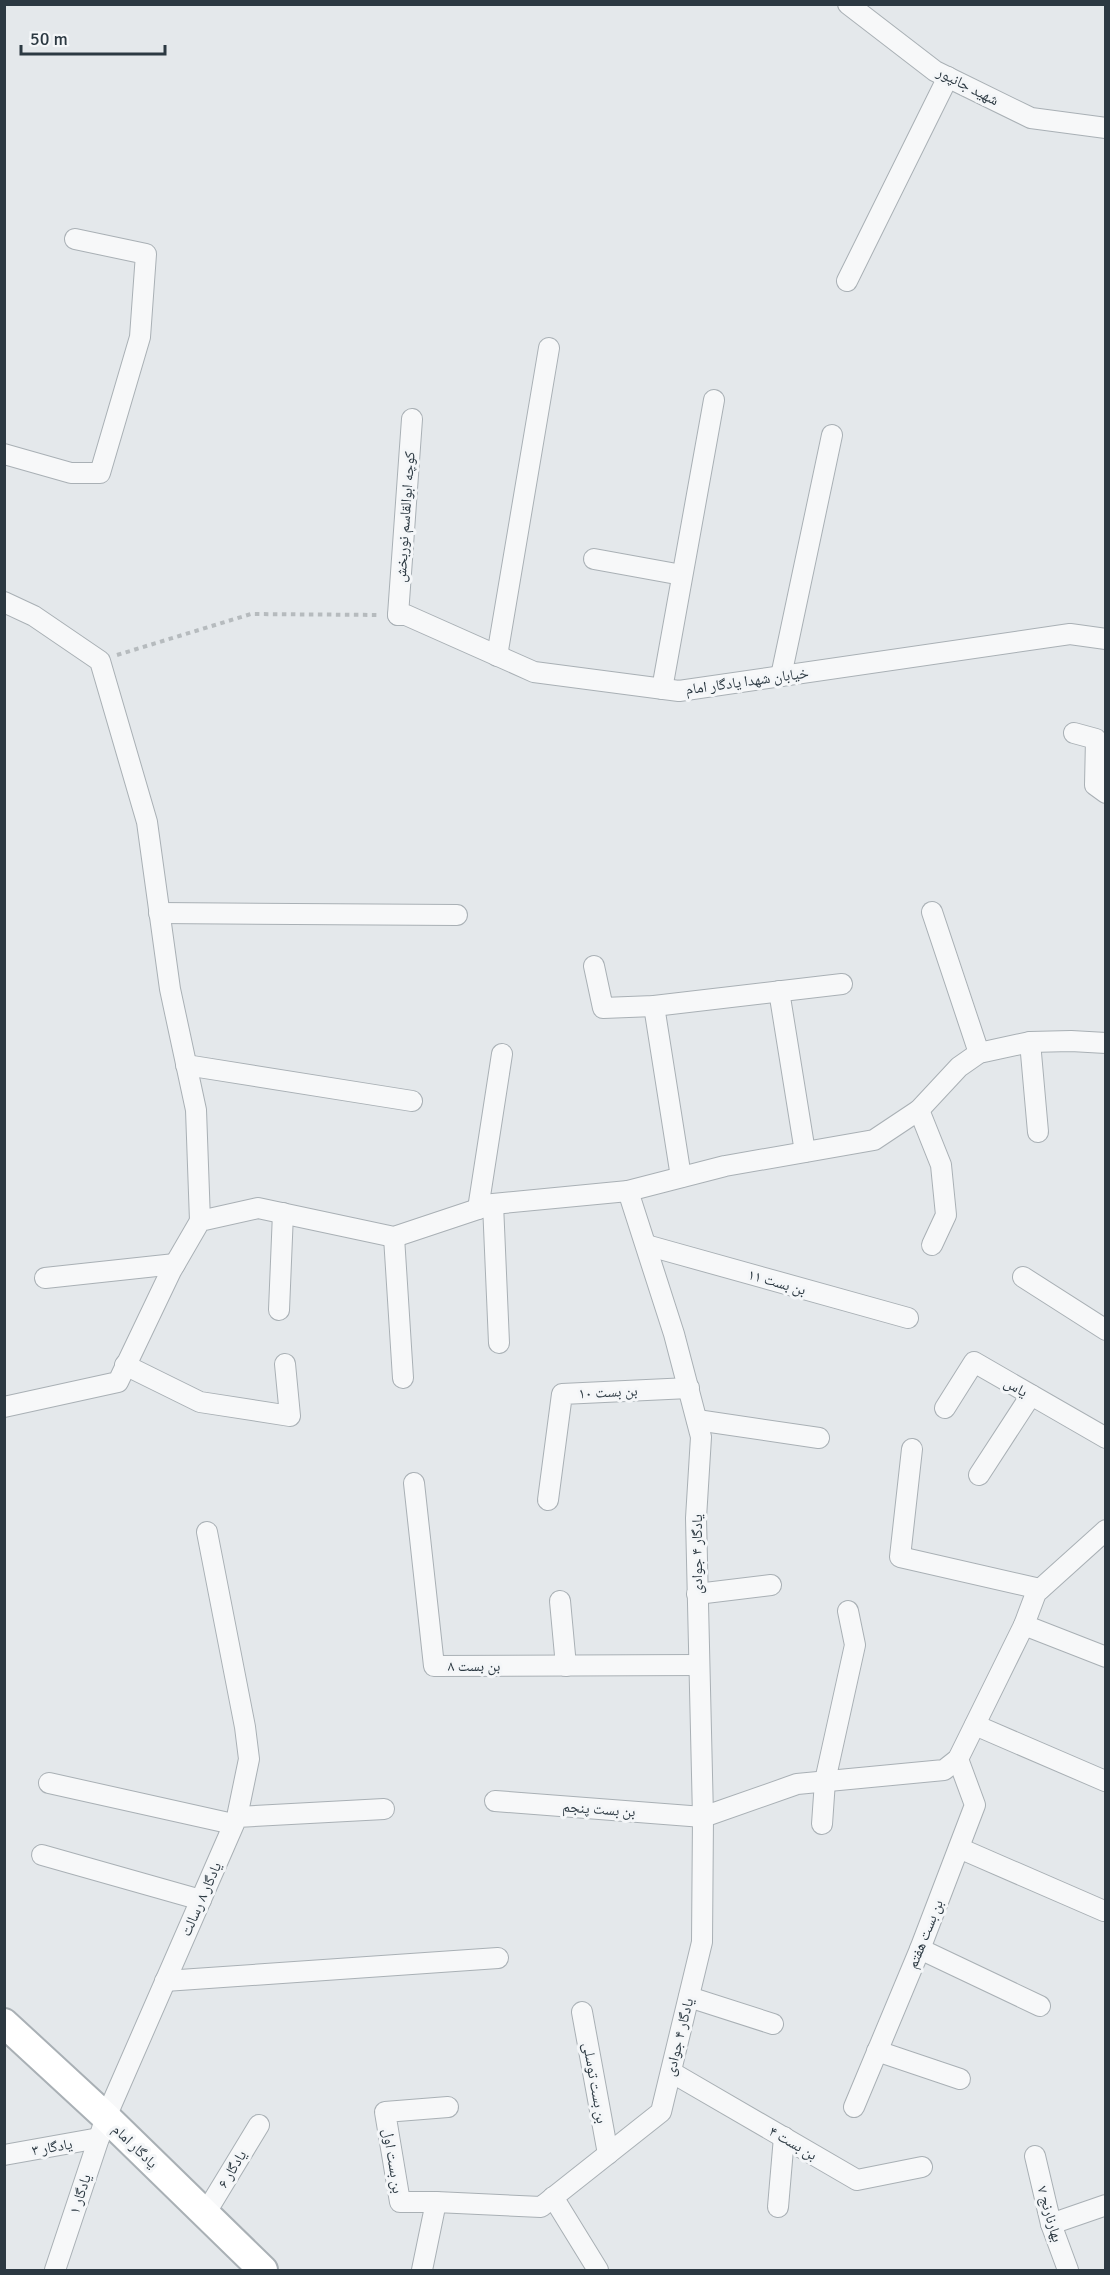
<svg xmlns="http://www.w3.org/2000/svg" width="1110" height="2275" font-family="Signika,'Noto Naskh Arabic',sans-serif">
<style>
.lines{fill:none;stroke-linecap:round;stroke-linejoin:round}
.street-casing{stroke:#a9b0b5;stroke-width:22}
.secondary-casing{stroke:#a9b0b5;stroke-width:32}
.path{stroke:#b6bbbe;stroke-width:4;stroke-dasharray:4.5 4.5;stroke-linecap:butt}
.street{stroke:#f7f8f9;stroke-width:20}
.secondary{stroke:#fff;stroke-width:28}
.labels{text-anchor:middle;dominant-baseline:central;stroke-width:6;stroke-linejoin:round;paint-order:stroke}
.street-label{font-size:15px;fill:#2c3942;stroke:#f4f6f8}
</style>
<rect width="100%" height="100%" fill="#e4e8eb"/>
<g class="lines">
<defs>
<g id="street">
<polyline points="848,4 935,71 1031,118 1106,128"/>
<polyline points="847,281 948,77"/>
<polyline points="4,454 71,473 100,473 140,337 146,254 75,239"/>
<polyline points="594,559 682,575"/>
<polyline points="4,602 34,616 100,661 147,822 170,989 196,1110 200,1221"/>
<polyline points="398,615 406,615 534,672 679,691 1070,634 1106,639"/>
<polyline points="398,615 412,419"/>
<polyline points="497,656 549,348"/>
<polyline points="781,676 832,435"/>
<polyline points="662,689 714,400"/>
<polyline points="1074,733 1096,739 1095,785 1106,793"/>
<polyline points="932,912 979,1053"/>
<polyline points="159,913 457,915"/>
<polyline points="594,966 603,1008 654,1006 842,984"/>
<polyline points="779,991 805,1152"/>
<polyline points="654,1006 681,1177"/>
<polyline points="1030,1042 1038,1132"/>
<polyline points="186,1065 412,1101"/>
<polyline points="919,1110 941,1165 946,1215 932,1245"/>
<polyline points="493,1204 499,1343"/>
<polyline points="478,1209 502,1054"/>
<polyline points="394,1237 403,1378"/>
<polyline points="646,1245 908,1318"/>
<polyline points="1023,1277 1106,1330"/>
<polyline points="45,1278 175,1264"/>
<polyline points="279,1310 283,1213"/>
<polyline points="125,1365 200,1402 290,1416 285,1364"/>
<polyline points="4,1407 118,1382 171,1271 200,1221 258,1208 394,1237 493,1204 628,1191"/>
<polyline points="945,1408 974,1362 1106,1438"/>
<polyline points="697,1420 819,1438"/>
<polyline points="912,1449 900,1557 1040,1589"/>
<polyline points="979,1475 1031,1395"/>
<polyline points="414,1483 434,1666 699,1665"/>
<polyline points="548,1500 562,1394 689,1388"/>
<polyline points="1106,1530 1036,1593 1024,1625 1106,1657"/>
<polyline points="207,1532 245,1727 249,1759 237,1817"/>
<polyline points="697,1594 771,1585"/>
<polyline points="560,1601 566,1666"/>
<polyline points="975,1725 1105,1781"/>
<polyline points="49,1783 233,1824"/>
<polyline points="495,1801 703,1817 797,1784 944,1770 958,1759 1024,1625"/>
<polyline points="822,1824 825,1781 855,1645 848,1611"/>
<polyline points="959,1848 1104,1911"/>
<polyline points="42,1855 201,1900"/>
<polyline points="920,1949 1040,2006"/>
<polyline points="165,1981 498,1958"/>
<polyline points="689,1997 773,2024"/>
<polyline points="582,2012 608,2154"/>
<polyline points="877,2051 960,2079"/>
<polyline points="671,2072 857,2180 922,2167"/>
<polyline points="854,2107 920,1949 975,1805 958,1759"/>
<polyline points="4,2155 99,2138"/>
<polyline points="1035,2156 1051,2224 1068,2270"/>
<polyline points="553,2197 598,2270"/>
<polyline points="436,2202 400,2202 385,2112 448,2107"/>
<polyline points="778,2207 784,2137"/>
<polyline points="205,2214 259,2125"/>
<polyline points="1051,2224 1106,2205"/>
<polyline points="55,2270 106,2117 237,1817 384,1809"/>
<polyline points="422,2270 436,2202 541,2207 661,2112 702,1942 703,1817 696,1518 701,1437 674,1334 628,1191 725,1166 874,1140 919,1110 959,1067 979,1053 1030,1042 1071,1041 1106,1043"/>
</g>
<polyline id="secondary" points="4,2023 106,2117 263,2270"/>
</defs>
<use href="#street" class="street-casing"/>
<use href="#secondary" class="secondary-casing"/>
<polyline class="path" points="117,655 251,614 380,615"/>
<use href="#street" class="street"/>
<use href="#secondary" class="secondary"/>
</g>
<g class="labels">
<g class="street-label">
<text transform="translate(968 86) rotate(27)">شهید جانپور</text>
<text transform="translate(405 517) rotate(-86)">کوچه ابوالقاسم نوربخش</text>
<text transform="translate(747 681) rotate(-8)">خیابان شهدا یادگار امام</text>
<text transform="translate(777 1282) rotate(16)">بن بست ۱۱</text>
<text transform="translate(1016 1387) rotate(30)">یاس</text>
<text transform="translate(608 1392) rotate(-3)">بن بست ۱۰</text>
<text transform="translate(697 1554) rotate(-90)">یادگار ۴ جوادی</text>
<text x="474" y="1666">بن بست ۸</text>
<text transform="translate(599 1809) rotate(4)">بن بست پنجم</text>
<text transform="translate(201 1899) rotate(-66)">یادگار ۸ رسالت</text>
<text transform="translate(925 1934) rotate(-68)">بن بست هفتم</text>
<text transform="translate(679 2037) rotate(-76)">یادگار ۴ جوادی</text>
<text transform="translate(595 2083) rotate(80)">بن بست توسلی</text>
<text transform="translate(793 2143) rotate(30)">بن بست ۴</text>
<text transform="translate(135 2146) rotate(44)">یادگار امام</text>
<text transform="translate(52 2147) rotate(-10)">یادگار ۳</text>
<text transform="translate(393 2161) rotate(81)">بن بست اول</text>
<text transform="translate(232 2169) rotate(-59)">یادگار ۶</text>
<text transform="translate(80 2194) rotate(-72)">یادگار ۱</text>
<text transform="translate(1050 2214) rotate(74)">بهارنارنج ۷</text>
</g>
</g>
<rect width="1110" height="2275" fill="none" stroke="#2c3942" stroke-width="12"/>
<path d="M21 45v9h144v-9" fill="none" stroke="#2c3942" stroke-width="3"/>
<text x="30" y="45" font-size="18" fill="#2c3942" stroke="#f4f6f8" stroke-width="4.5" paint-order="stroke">50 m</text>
</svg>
